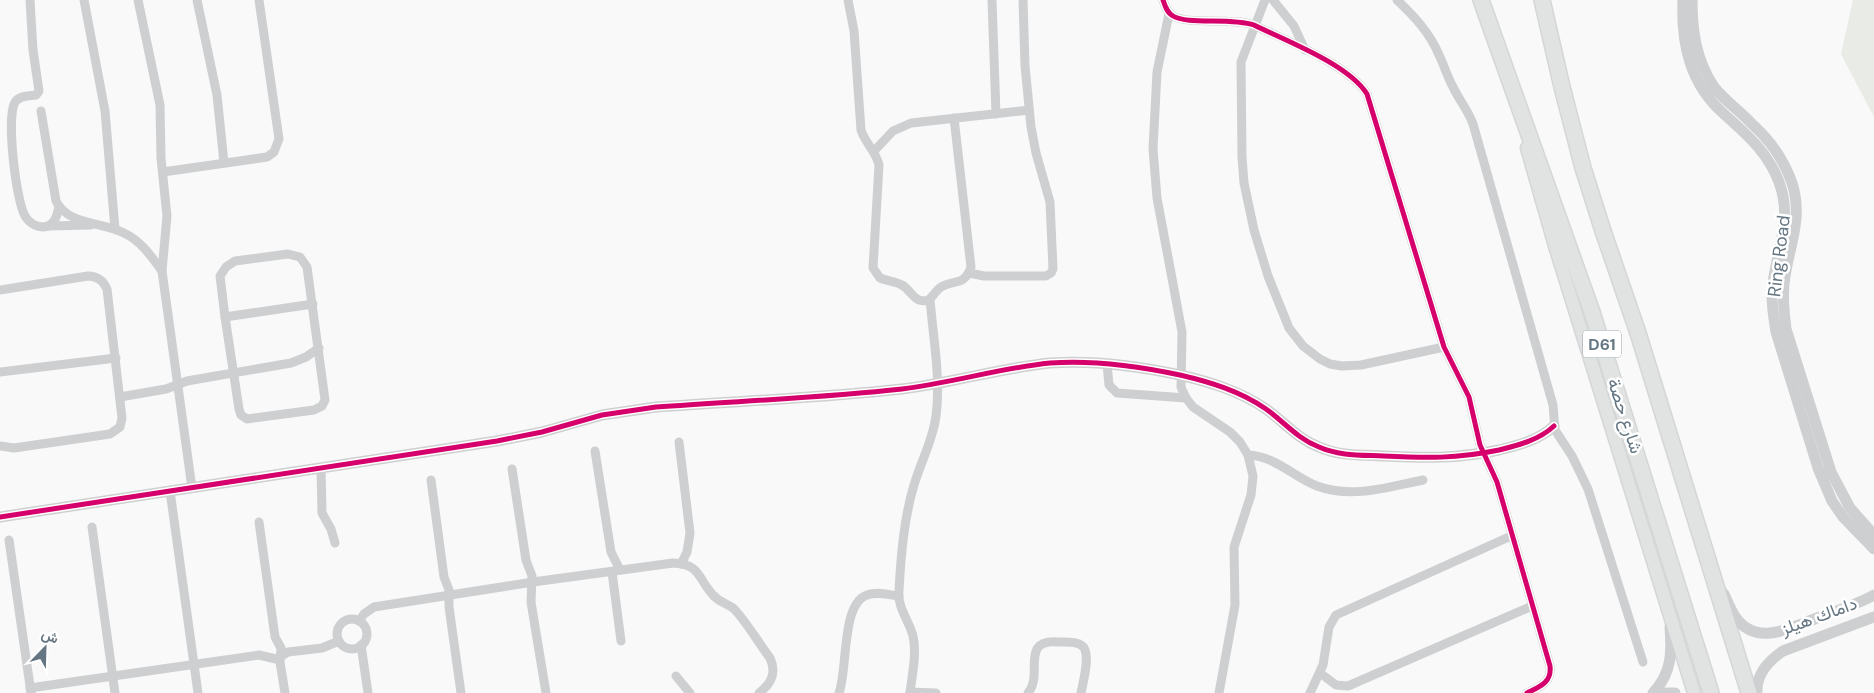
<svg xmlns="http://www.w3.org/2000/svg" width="1874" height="693" font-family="'DM Sans',Vazirmatn,sans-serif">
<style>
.green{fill:#e8ebe6}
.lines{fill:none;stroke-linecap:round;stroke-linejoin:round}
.secondary-casing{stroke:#d5d6d7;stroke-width:15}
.primary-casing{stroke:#d5d6d7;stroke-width:18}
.minor{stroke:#cecfd0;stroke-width:9}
.tertiary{stroke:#cecfd0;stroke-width:11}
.secondary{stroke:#e1e2e2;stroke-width:12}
.primary{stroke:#e1e2e2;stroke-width:15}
.cycleway-casing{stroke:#fff;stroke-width:8}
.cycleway{stroke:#d6006c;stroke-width:5}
.labels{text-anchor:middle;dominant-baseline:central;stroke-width:5;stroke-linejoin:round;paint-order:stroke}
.shield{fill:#fff;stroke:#939fa8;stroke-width:1}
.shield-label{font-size:16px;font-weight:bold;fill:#657683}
.street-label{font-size:18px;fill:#657683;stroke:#fff}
</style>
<rect width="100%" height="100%" fill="#f9f9f9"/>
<polygon class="green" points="1853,0 1874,0 1874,117 1841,54"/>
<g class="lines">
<defs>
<polyline id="secondary" points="1527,148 1555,246 1694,693"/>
<g id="primary">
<polyline points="1481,0 1592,312 1711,693"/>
<polyline points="1542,0 1562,87 1583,168 1603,231 1638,333 1749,693"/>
</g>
</defs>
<use href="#secondary" class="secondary-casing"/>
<use href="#primary" class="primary-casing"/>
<g class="minor">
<path d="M30,0L33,50L39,91L36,95C29,96 20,95 15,102C6,117 16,201 25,216C31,226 46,232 54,221C57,217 58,211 59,206"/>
<polyline points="84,0 105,111 115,229"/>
<polyline points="138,0 160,105 161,158 167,216 162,271 192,488"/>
<polyline points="197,0 217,95 224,163"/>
<path d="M848,0L854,31L861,130C865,143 876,151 879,165L873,268L880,278C887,281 895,281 902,285C909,289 912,297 919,300C932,304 933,292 941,287C954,279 964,287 971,267L954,118"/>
<polyline points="992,0 996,114"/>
<path d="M1163,0C1165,6 1167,13 1173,16C1187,25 1232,17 1254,25C1286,41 1348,64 1367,94L1444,347L1469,397L1480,445L1497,482L1550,666C1552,683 1539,687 1527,693"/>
<polyline points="1265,0 1241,62 1242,157 1244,183 1254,230 1268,276 1289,328 1303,346 1320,359 1330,364 1342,366 1361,365 1444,347"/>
<polyline points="1273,0 1294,26 1305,50"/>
<path d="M1397,0C1414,16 1430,33 1439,55C1444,65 1447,76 1453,87C1459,100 1468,110 1473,124L1553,405L1555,430L1572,456L1588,489L1643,662"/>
<polyline points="1169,14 1157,72 1153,149 1157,198 1182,332 1181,387 1186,398 1193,407 1230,432 1240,442 1248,455 1253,476 1251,495 1234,547 1235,605 1219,693"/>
<path d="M41,111L56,201C67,225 103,222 124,233C141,241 151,256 162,271"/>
<polyline points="874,151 893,131 911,123 1029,110"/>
<polyline points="163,172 267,157 274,152 279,139 259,0"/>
<polyline points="49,226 91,225"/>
<polygon points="288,254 300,257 307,267 325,400 322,406 314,410 247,419 241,415 239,409 225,317 220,276 226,267 235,261"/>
<polyline points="969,273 984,276 1046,276 1051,273 1053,269 1050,202 1036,153 1031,127 1025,66 1023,0"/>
<path d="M0,290L88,276C97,276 103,280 107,289L122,418L120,427L110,434L14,448L0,446"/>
<polyline points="225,317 313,304"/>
<polyline points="1107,364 1109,385 1117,393 1186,398"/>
<polyline points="0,372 116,358"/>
<polyline points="120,397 166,389 187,381 291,363 306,357 319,348"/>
<polyline points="679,442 690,533 687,552 681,564"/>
<polyline points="595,451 611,552 620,570"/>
<path d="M1248,455C1275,456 1294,477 1317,486C1352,499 1388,487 1423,480"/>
<polyline points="321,468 322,513 331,529 335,543"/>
<polyline points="512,469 526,560 532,576 531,602 546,693"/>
<polyline points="431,480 444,577 449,590 449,607 461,693"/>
<polyline points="170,491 198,693"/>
<polyline points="259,522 275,637 281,648 280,662 285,693"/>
<polyline points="92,527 115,693"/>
<polyline points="9,540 31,693"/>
<polyline points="612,572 621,641"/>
<circle cx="352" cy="634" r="15"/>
<path d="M359,621L364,614L374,607L533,582L673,563C701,564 698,579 713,595C719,602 726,603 733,608C744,618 760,645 770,658C777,673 771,684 759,693"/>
<polyline points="361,645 368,693"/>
<polyline points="1320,673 1336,685 1348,686 1532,606"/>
<polyline points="676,676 690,693"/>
<polyline points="30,688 259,655 276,659 288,652 322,648 339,641"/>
<polyline points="910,692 936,693"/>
<path d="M839,693C848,669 841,604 867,595C877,591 889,595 899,596"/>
<path d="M910,693C912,675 917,654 913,636C909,620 897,608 899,590C901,555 904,518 914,485C921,461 933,440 936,416C941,378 933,337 930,299"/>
<path d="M1028,693C1044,675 1019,639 1058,642C1065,642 1076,641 1081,645C1092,651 1083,682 1081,693"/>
<polyline points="1310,693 1323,665 1329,627 1336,615 1511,536"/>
</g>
<g class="tertiary">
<path d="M1683,0C1681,44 1690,84 1724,114C1747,135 1767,151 1779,182C1794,222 1774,254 1772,294C1772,307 1774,320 1776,332L1818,468L1832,501L1843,517L1874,549"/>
<path d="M1692,0C1692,31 1696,60 1714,87C1725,101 1740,111 1752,124C1770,140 1784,160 1792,183C1803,217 1790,244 1785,276C1782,294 1784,312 1786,329L1831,472L1850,508L1874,535"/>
<path d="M0,517L497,441L542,432L602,415L656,407C738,401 821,398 902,389C952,383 1000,368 1050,363C1092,360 1138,366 1180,375C1210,382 1240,391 1266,409C1284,422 1298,439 1319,447C1339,456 1361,455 1383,456C1426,458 1456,459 1499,450C1519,445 1539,440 1554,426"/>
<path d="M1724,594C1727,601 1730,608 1734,615C1755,648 1790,628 1817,618C1836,611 1856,605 1874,595"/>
<path d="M1653,693C1672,673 1672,652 1670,627"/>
<polyline points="1664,693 1675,693"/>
<path d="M1757,693C1756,674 1768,661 1783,651L1874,617"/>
</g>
<use href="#secondary" class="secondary"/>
<use href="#primary" class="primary"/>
<defs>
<g id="cycleway">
<path d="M1163,0C1165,6 1167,13 1173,16C1187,25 1232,17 1254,25C1286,41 1348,64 1367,94L1444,347L1469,397L1480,445L1497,482L1550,666C1552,683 1539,687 1527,693"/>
<path d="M0,517L497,441L542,432L602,415L656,407C738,401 821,398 902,389C952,383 1000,368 1050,363C1092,360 1138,366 1180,375C1210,382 1240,391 1266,409C1284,422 1298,439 1319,447C1339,456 1361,455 1383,456C1426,458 1456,459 1499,450C1519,445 1539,440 1554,426"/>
</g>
</defs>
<use href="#cycleway" class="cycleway-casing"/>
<use href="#cycleway" class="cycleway"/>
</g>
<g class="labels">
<rect class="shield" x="1583" y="330.5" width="38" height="27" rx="4"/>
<g class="shield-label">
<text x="1602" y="344">D61</text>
</g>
<g class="street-label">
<text transform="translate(1779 256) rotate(-83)">Ring Road</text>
<text transform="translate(1625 416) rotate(72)">شارع حصة</text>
<text transform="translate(1819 616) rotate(-20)">داماك هيلز</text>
</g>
</g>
<g transform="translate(45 648) rotate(23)" stroke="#ffffff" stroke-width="4" paint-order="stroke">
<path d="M0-4L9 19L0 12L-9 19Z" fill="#657683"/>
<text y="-8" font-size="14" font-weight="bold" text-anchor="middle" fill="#657683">ش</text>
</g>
</svg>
